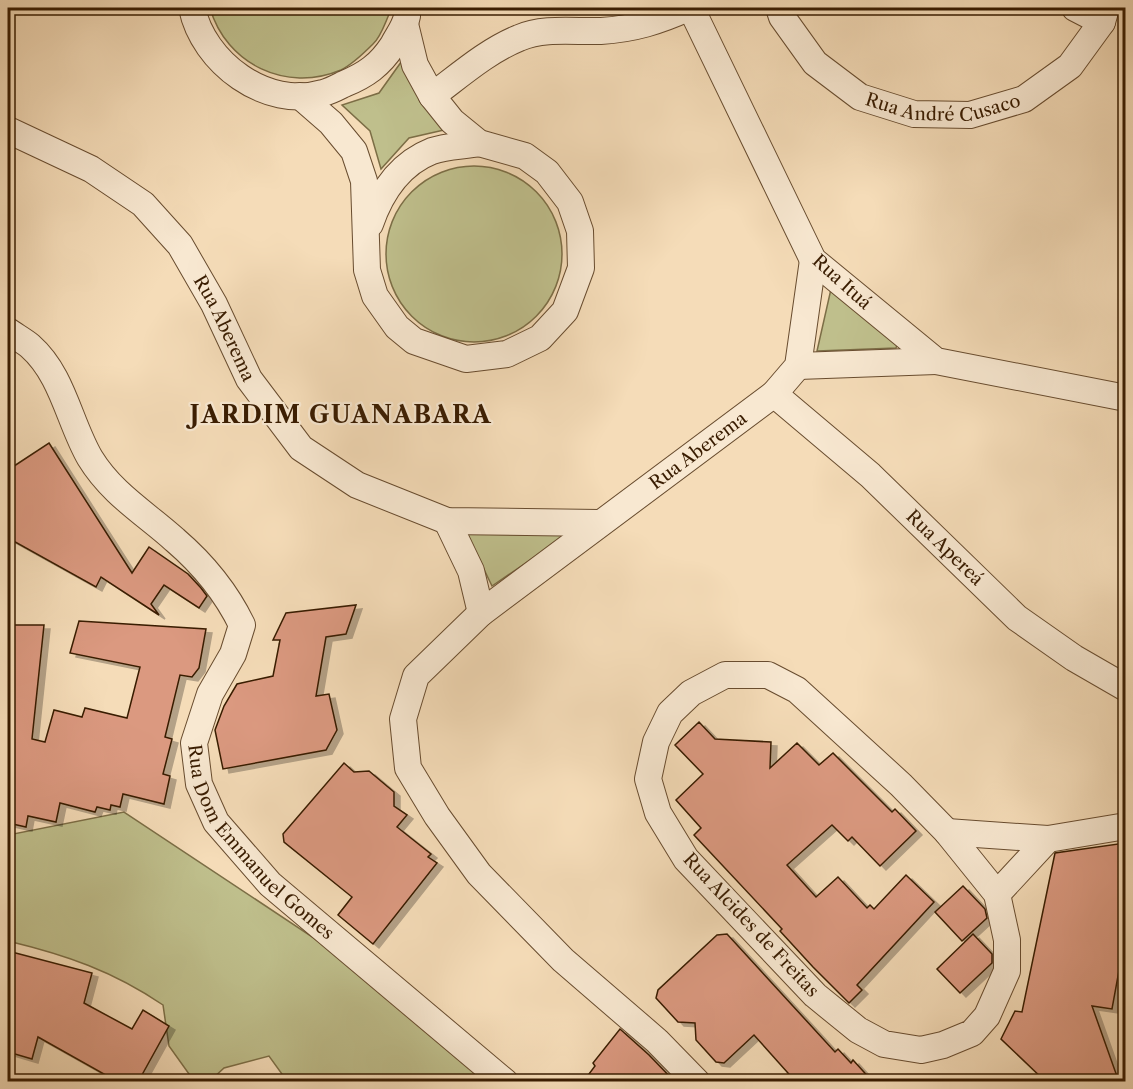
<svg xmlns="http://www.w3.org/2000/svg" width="1133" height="1089" font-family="'Libre Caslon Text',serif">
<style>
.green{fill:#bfbf8c;stroke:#7c6e46;stroke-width:1.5}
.building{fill:#db9980;stroke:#391c01;stroke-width:1.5;filter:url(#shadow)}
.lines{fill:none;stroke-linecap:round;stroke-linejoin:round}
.minor-casing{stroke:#684c2f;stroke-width:28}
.minor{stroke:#f8e8d1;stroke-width:26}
.labels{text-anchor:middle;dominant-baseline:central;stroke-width:4.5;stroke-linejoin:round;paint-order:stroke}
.street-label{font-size:18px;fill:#391c01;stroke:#f8e8d1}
.district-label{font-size:24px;font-weight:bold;letter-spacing:1.5px;fill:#391c01;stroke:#f8e8d1}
</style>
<defs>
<filter id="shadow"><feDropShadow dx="6" dy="4" stdDeviation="0" flood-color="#0004"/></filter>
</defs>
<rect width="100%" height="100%" fill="#f5dcb8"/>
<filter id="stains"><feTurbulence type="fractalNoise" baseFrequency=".00333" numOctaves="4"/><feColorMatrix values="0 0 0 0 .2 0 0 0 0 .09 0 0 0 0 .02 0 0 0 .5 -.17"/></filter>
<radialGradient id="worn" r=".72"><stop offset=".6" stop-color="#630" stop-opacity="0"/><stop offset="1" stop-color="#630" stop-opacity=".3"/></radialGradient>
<g class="green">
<path d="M210,8H392C386,19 382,36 373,44C365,52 351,65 341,70C286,93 226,64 210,8Z"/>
<polygon points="404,58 444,130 409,138 381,169 370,131 342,105 379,93"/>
<circle cx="474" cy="254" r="88"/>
<polygon points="831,289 899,339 896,348 817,351"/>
<polygon points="467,534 567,535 492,586"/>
<path d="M124,812L329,948L494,1081H287L269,1056L224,1068L210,1081H194L169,1046L163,1005C113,971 66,955 8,941V835Z"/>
</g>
<g class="building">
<polygon points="49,443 132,573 149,547 188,574 201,588 207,596 199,608 164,585 151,604 159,615 101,577 96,587 8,538 8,470"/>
<polygon points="356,605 346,634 326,637 316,696 329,694 337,730 326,750 223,769 215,730 224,706 237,684 273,676 280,640 273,640 286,613"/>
<polygon points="79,621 206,629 199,668 192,677 180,675 165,737 172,739 163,774 170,776 164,804 123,794 120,807 111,805 110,810 97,807 95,812 60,803 56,822 28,816 26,827 8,823 8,625 44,625 32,739 45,742 54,710 82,717 85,708 127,718 140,667 70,653"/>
<polygon points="699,722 715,739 771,742 770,768 797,743 819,765 833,753 892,812 895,809 916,831 880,866 852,837 848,841 832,825 787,865 816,897 838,877 867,908 870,905 874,909 906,875 934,902 857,985 862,990 849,1003 813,967 780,931 782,929 694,835 701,828 676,800 703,774 675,745"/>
<polygon points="344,763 354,772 369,771 394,792 394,806 407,815 397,827 431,854 428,857 437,863 373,944 338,915 352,897 284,842 283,834"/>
<polygon points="1125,843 1125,955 1120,965 1112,1009 1092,1006 1119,1082 1046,1082 1001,1039 1015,1011 1022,1012 1055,853"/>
<polygon points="963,886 985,909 987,918 962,941 935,912"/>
<polygon points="727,934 835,1052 838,1049 851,1063 853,1060 873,1082 796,1082 754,1035 724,1063 716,1062 696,1040 695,1023 678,1022 656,998 658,990 717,935"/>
<polygon points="973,934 992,954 992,963 960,993 937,969"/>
<polygon points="8,951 92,973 84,1003 132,1029 143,1010 169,1026 138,1082 118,1082 38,1037 32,1059 8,1052"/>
<polygon points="620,1029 649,1055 675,1082 583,1082 595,1066 593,1063"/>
</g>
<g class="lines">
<defs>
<g id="minor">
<path d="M192,8C203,62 266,110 323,93C331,91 338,87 344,84C366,75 380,65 393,45C398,35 405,27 407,16"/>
<polyline points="691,8 813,260 936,361 1126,398"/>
<path id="s1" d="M779,8L782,17L815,63L860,97L914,114L970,115L1024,99L1070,66L1102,22L1106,8"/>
<polyline points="1075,8 1102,22"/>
<polyline points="300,96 331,123 354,151 364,181 367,270 375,296 397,327 414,341 466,359 507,354 540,338 565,311 581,268 580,231 570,202 547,172 525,156 479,143 452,121 432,96 415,65 405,24"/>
<path d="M432,96C459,76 487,51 519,38C544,27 575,32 601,31C634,29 659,21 688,8"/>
<path id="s2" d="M8,130L91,169L143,204L180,245L214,304L249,379L301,448L357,485L447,521L599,523"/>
<path d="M370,224C381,192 399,164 432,151C446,146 464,146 479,143"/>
<path id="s3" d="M8,331C15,336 24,341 30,346C63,375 69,422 90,458C112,494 145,513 175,540C203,564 226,592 242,625L233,654L210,694L194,743L199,784L216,822L270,884L505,1082"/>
<polyline points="798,366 936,361"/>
<path id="s4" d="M774,394L870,475L1017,618L1074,658L1126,688"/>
<polyline points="447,521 471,571 481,613"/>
<polygon points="725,675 768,675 797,690 901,785 947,832 997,894 1007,940 1007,971 987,1016 972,1033 943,1045 921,1050 884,1044 858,1030 815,995 686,859 658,813 648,779 656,742 670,713 691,693"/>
<polyline points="947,832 1048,839 1126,826"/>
<polyline points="997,894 1048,839"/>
<path id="s5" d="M697,1082L657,1041L563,960L479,874L437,816L408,768L403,719L416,676L481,613L774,394L798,366L813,260"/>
</g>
</defs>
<use href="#minor" class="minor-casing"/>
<use href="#minor" class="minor"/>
</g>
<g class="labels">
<g class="street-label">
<text stroke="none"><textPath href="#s1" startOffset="208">Rua André Cusaco</textPath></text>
<text transform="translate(842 282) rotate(42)">Rua Ituá</text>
<text stroke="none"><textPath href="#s2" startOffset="304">Rua Aberema</textPath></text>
<text stroke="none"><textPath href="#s5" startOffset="885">Rua Aberema</textPath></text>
<text stroke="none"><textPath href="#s4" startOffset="230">Rua Apereá</textPath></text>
<text stroke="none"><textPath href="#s3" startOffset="634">Rua Dom Emmanuel Gomes</textPath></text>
<text transform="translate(751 925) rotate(47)">Rua Alcides de Freitas</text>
</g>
<g class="district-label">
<text x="341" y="414">JARDIM GUANABARA</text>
</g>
</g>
<rect width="1133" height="1089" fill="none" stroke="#f5dcb8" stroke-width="30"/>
<rect x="9" y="9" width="1115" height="1071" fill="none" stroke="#391c01" stroke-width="3"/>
<rect x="15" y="15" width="1103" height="1059" fill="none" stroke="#391c01" stroke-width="1.5"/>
<rect width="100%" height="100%" filter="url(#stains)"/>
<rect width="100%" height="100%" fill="url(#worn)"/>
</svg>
